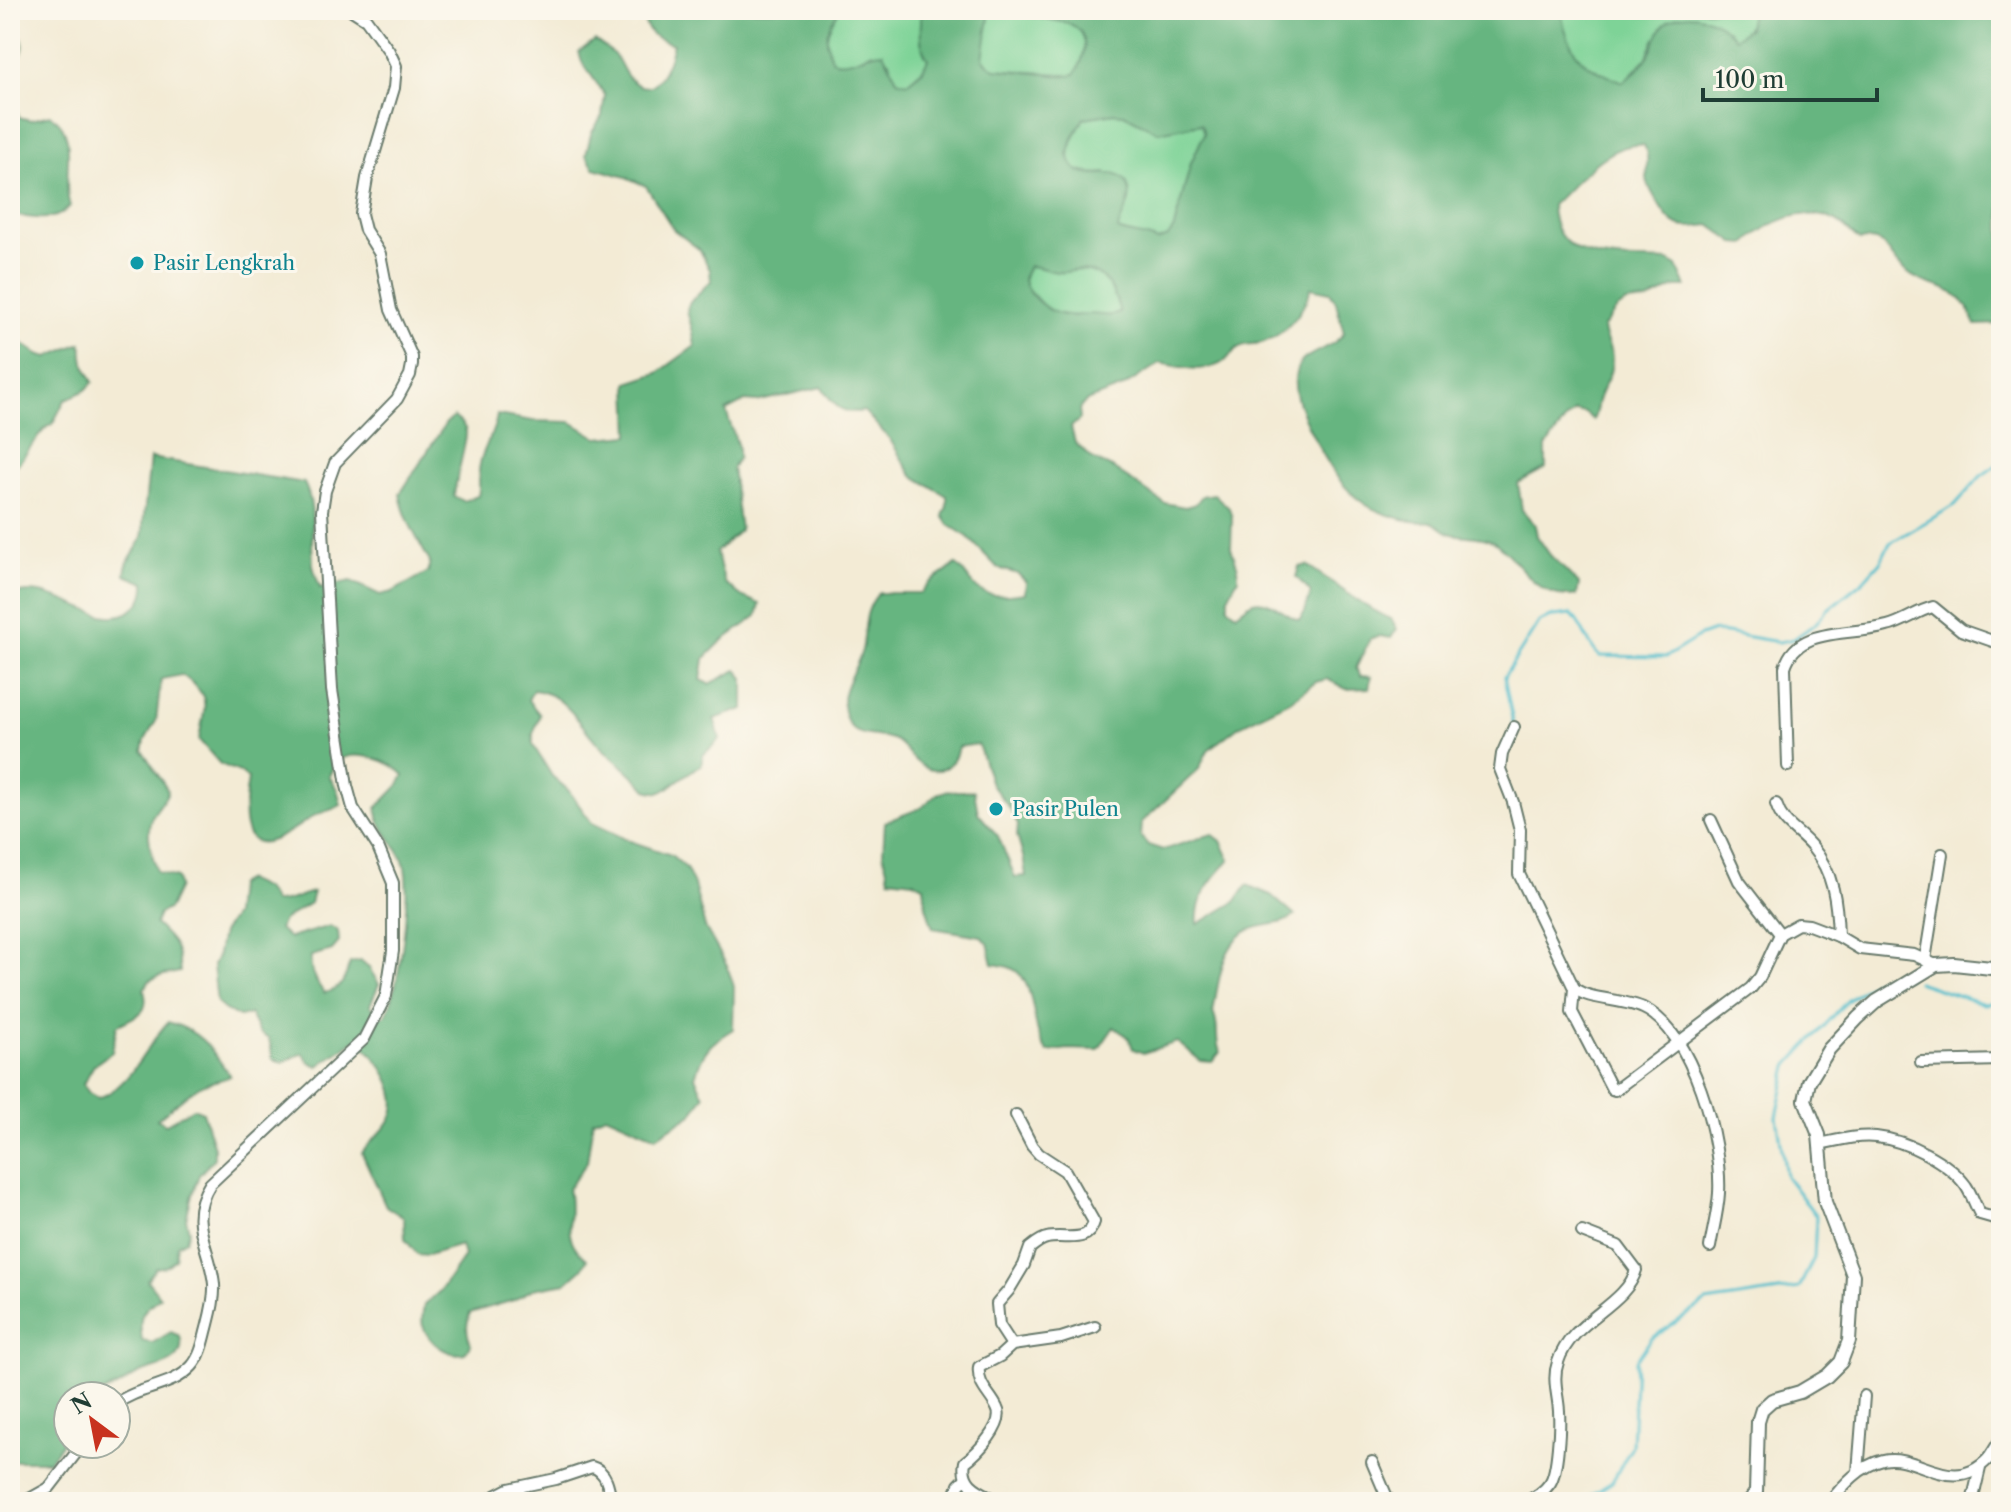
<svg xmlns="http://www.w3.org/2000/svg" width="2011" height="1512" font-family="'Libre Caslon Text',serif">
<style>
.green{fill:#7ed397;stroke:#4e8866;stroke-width:2}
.forest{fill:#66b580;stroke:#42795a;stroke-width:2;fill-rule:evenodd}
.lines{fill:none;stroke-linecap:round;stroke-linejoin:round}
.stream{stroke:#52becc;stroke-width:3}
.minor-casing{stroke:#697a6c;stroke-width:14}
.tertiary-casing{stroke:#697a6c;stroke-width:16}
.minor{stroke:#fff;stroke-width:10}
.tertiary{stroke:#fff;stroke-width:12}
.culture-dot{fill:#0f9aa8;stroke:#fbf7ec;stroke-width:3}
.labels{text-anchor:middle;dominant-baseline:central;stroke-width:6;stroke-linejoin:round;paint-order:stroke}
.culture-label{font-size:20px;fill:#0d838f;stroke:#fbf7ec;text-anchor:start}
</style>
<rect width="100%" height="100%" fill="#fbf7ec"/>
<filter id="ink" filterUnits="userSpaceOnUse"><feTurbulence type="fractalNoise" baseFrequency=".0125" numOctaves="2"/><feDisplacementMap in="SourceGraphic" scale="16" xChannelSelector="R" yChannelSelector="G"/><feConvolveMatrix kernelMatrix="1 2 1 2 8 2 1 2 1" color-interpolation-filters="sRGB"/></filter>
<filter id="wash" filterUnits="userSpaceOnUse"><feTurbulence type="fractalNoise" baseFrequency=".006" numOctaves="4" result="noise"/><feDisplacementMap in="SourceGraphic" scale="32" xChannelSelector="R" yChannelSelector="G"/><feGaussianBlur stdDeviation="1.8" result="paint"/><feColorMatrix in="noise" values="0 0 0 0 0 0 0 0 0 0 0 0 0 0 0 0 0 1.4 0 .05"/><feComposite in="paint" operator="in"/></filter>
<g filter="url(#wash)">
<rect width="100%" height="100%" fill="#f3ebd5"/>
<g class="green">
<path d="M840,10H921C922,28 917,43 928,59L923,69L907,83L897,80L889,61L872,52L842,64L832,60C823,39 826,28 840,10Z"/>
<path d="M990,10H1023L1028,16C1042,19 1062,20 1074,26C1092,36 1083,62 1075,75L995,69L982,58Z"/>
<path d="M1560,10H1751C1752,25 1746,30 1735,39L1728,29L1655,38L1646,59L1623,82C1580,66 1570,56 1560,10Z"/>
<path d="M1115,113L1124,114L1158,132L1201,124L1204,134L1191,163L1174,228L1168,237L1158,241C1145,234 1131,236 1117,230L1119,220L1129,201L1107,173C1054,177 1067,151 1084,118Z"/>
<path d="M1029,266C1040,266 1049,272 1060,272C1067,273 1073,270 1080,270C1106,271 1114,291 1120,313C1109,318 1063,317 1051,311C1043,308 1038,299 1032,294C1022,285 1022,277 1029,266Z"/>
</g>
<g class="forest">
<path d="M639,10H840C826,28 823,39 832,60C850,66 864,52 883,52L897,80L907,83L923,70L928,59C917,43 922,28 921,10H990L983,59L995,69L1064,76L1075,74C1083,62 1092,36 1074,26C1062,20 1042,19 1028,16L1023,10H1560C1571,56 1580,65 1623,82C1634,74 1646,62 1652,49C1656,40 1659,28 1667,22C1689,6 1721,20 1735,38L1748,29L1751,10H2001V324L1976,325C1957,276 1934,295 1904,270C1887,256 1887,235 1860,241C1851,235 1846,226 1836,221C1804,205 1769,221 1746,244L1735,243L1710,225C1680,229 1672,229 1657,201C1653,194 1647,186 1647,177C1646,164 1650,157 1644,145C1606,142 1578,181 1552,205C1553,268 1623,258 1668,261L1677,266L1686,287H1675L1647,301L1626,303L1616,310L1603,327C1603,338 1611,347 1612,358C1613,375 1602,386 1598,401C1596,409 1597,413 1593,420L1585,413L1575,411L1566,419L1546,447V468L1518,483L1522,510L1535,525L1537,536L1550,555L1579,584L1577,595C1536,603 1520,559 1494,542C1483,535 1464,537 1452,534C1444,532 1439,524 1431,522C1429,521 1421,522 1419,522C1408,521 1394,517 1383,513C1345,500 1326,461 1309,428C1301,411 1290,388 1297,369C1304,351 1334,349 1344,333L1336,302L1330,292L1311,288C1303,312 1288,332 1264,342C1256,345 1246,343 1240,347C1234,349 1231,356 1226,360C1207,375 1182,367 1160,363L1123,387L1086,401L1079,409L1080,419L1071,427L1075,443L1094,460L1112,468L1164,503L1185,507L1196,504L1202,496L1214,494L1229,508L1232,518L1231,548L1238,568V578L1228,597V607L1236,614C1241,611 1248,604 1253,602C1269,597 1285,616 1299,620L1305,612L1311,592L1296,577L1299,567L1307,565L1364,605L1392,620L1397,629L1391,638L1380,636L1370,639L1356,668L1361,676L1371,677L1369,688L1346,689L1327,679L1316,682L1290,701L1239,726L1208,750L1199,769L1142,822L1141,837L1148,845L1163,850L1212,834L1221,841L1230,860C1213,877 1195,899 1198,924L1235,902L1247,885L1271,895L1295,916C1281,926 1267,923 1252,929C1221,940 1218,986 1213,1013C1220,1026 1214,1038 1220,1052L1212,1062L1201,1061L1177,1042L1143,1053L1133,1049L1129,1038L1114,1027L1098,1050L1068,1049L1048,1052C1029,1033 1039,980 1011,968C1006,966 999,965 993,964L988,943L981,936L933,928L926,906L924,886L913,881L889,878L883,853L885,822L921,808L937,794L946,791H974L978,813L998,836L1015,877L1026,876L1023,856L1017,836L1018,825L1009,807L991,784L978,744L958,747C954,768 936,778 918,763C910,757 904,746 896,741C881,732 856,741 847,721C833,689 860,670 863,645C866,625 864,609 879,593H921C931,577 944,577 955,564C964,570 966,576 973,584C985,600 1008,595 1025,593L1026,582L1018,574L998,568L968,537L949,525L943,516L947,506V496L912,475L889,438L864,411C841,415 833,405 822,387L756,402L745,401L726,411L738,447V458L732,468L740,530L716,552L725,583L741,596L760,604L757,616L721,642L704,659L701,680L710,684L737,670L744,678V709L714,719L720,739L703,755L701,765C693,770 685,775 677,781C665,790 663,796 647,790C633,773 615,761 600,746C579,725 566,693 533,690L528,700L540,715L533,734V745L552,776L568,790L592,823L630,841L671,855L686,868L694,885L705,927L727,966L734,987L733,1029C710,1043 702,1051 695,1077L704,1096L692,1114L656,1137L606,1115L593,1120L587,1162L568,1189C575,1217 558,1237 587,1259L582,1269L566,1283L533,1289L514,1300L470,1313C466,1325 466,1332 471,1344L465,1353C448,1357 429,1343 423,1326C421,1320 423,1311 424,1305L440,1291L464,1256L461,1245L428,1255L417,1254L405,1239L404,1218L386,1206L362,1153C370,1141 383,1133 390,1120C406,1094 377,1055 356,1040L318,1066L309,1062L303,1053L283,1062L273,1059L269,1039L259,1033L250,1014L240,1017L225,1010L217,1003L213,965L218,954L222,933L234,915L237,885L246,880L265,889L274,902C289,903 299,895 313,892L310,903L283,920L279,929L289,938L330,926L338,931L339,942L332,950L311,956C309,972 315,980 324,993C342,990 345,979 350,963L360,961L369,968L379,984L370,1005L380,1016H385C400,993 412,890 404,863C398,843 377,830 377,808L399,785L404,775C391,761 358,749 339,760C334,763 332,770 329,776L337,789L341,805C332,811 322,811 312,817C300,825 287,835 273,840C235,855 245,798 248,779L240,772L220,764L199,740C204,705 214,698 182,675L161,679L156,721L145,740L143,751L168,791C164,803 155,809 151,819C145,835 153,857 157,872L177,878L179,887L169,908L159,914L155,924C174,942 178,946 180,972L159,976L150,980L144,989C151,1017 135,1014 117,1026L112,1052L94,1065L83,1084L89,1093L98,1098C131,1087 146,1045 168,1022C202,1032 211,1048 230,1076C220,1082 210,1080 200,1086C185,1095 171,1108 157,1119L166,1124L193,1108L203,1112L214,1148V1158L199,1175L191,1198L186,1219L189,1230L186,1240L177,1245L175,1259L167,1266L156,1268L147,1280L160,1297C139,1313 139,1315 142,1341L152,1343L171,1332L180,1336C188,1364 159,1366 140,1373C130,1377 122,1386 112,1389C97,1395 84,1396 68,1396V1434L49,1461H10V596C40,582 74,608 102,615C124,620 146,607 145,583L125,575C125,555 145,547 143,526L150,458L304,483C317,508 310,537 313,564C314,572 318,581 320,588L351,581L380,595L392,592L428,572L430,562C418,540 404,518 400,494L446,423L454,417C459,421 465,425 466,432C467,442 455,481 454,496L463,501L478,496C481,485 477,475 480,464C483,447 495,433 497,415L533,421L571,422L598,438L630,435L628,383L658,373L695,346C691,302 673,317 711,281L710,270L700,250L674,230L646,186L626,177L594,168L586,155L591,134L602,116L605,95L582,62L579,52L595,40C601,46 610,49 615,56C621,62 623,72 629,78C655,105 669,63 673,44C649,36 648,33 639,10ZM1115,113L1124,114L1158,132L1201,124L1204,134L1191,163L1174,228L1168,237L1158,241C1145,234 1131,236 1118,230C1120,216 1133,203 1129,189C1122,159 1084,187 1072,164C1068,158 1067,152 1070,146C1073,136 1079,127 1084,118ZM1029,266C1041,266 1049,272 1060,272C1067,273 1073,270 1080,270C1106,271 1115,291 1120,313C1109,318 1101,314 1089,314C1083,314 1076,316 1070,316C1050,315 1028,297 1023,278Z"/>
<path d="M16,31C28,44 25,55 10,64V33Z"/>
<path d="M10,104L16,108L19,117L30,120L50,115C82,133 60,178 70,206C55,223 38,218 18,216L10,199Z"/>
<polygon points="10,335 38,354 48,357 81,343 84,363 93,382 86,390 65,400 53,423 44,430 17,465 10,470"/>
</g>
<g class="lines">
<g class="stream">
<path d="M1513,723L1504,677L1539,622L1554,616L1571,614C1584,626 1586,644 1600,656L1666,657L1700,636L1714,631L1779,642L1794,639L1816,623L1827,610L1863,581L1880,562L1890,543L1955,505L1981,476L2001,462"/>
<polyline points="1917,982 1984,1004 2001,1001"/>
<polyline points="1581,1502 1612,1482 1632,1446 1636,1361 1651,1339 1706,1302 1799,1288 1814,1258 1816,1216 1786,1176 1777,1117 1788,1066 1847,1001 1878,979 1896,974 1906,978"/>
</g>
</g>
</g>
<g filter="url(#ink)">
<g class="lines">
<defs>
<g id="minor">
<path d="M1514,727L1502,754L1500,769L1513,802L1520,830L1519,874L1574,988C1586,1000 1625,999 1643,1008C1693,1031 1722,1142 1719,1193C1718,1211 1713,1229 1710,1247"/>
<path d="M1788,766L1785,667C1797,625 1854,636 1887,626C1904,622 1917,611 1933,607L1961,630L2001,644"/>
<path d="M1776,804C1783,826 1798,830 1812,847C1834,873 1837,903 1838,936"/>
<polyline points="1711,820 1739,881 1780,934"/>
<polyline points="1925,960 1942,854"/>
<polyline points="1574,988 1572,1012 1612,1089 1615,1090 1751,988 1760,977 1780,934 1798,924 1809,925 1838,936 1860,949 1914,955 1936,965"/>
<polyline points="1921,1062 2001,1060"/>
<path d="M1820,1144C1839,1140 1857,1135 1876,1137C1906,1140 1949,1162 1966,1186C1972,1195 1975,1205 1980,1214L2001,1220"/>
<path d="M1012,1345L999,1325L997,1304L1009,1290L1024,1265L1030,1248C1035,1244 1041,1239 1047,1238C1065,1234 1088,1245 1094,1222L1065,1171L1039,1154L1032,1146L1016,1115"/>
<path d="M116,1404C139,1386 172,1388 192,1366C200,1357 203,1344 206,1332C210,1316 215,1300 214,1284C210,1245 186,1222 210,1184L364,1039L386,996L393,951V883L378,847L353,808L347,786L332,690L322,511L325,491L335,463L397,399L410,375L412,365V357L391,310L380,254L365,230L361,214L367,178L394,88L396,66L389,51L366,19L352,10"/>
<polyline points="1989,1458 2001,1439"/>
<polyline points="1372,1462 1389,1502"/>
<polyline points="1858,1472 1864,1396"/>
<polyline points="24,1502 49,1488 83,1444"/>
<polyline points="436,1502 449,1502"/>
<path d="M484,1502L509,1489L556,1479L592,1467C607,1471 609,1488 611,1502"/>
<polyline points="953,1502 959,1485 965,1479"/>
<path d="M1000,1502C982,1492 960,1486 965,1462C976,1454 1006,1424 997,1408C990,1393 977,1386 979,1367L1000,1356L1012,1345L1061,1338L1095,1327"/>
<path d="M1526,1502C1535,1497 1544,1492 1550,1483C1558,1471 1560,1426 1559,1411C1558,1394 1552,1379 1558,1362C1571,1320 1626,1306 1636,1270L1618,1246L1582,1232"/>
<path d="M1830,1502C1844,1484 1860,1466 1883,1460C1918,1452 1952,1498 1989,1458L2001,1457"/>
<polyline points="1972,1502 1980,1468"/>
</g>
<polyline id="tertiary" points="1749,1502 1756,1492 1758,1422 1762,1409 1772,1400 1800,1392 1827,1376 1841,1362 1849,1341 1853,1275 1825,1202 1819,1135 1805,1100 1809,1082 1829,1049 1858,1018 1877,1001 1936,965 1954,964 2001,969"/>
</defs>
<use href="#minor" class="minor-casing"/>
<use href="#tertiary" class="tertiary-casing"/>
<use href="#minor" class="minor"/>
<use href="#tertiary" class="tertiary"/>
</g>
</g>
<g class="culture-dot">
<circle cx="137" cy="263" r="8"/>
<circle cx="996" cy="809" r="8"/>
</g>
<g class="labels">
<g class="culture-label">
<text x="153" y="263">Pasir Lengkrah</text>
<text x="1012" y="809">Pasir Pulen</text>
</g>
</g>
<rect width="2011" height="1512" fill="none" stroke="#fbf7ec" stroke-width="40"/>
<g transform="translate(92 1420) rotate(328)"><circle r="38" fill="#fbf7ec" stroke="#a3ada2" stroke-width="2"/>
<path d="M0-6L14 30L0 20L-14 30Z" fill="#c8321e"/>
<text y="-12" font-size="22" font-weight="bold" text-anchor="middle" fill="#1f3d34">N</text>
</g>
<path d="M1703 88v12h174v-12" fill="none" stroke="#1f3d34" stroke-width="4"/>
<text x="1715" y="88" font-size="24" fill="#1f3d34" stroke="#fbf7ec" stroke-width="6" paint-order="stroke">100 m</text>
</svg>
